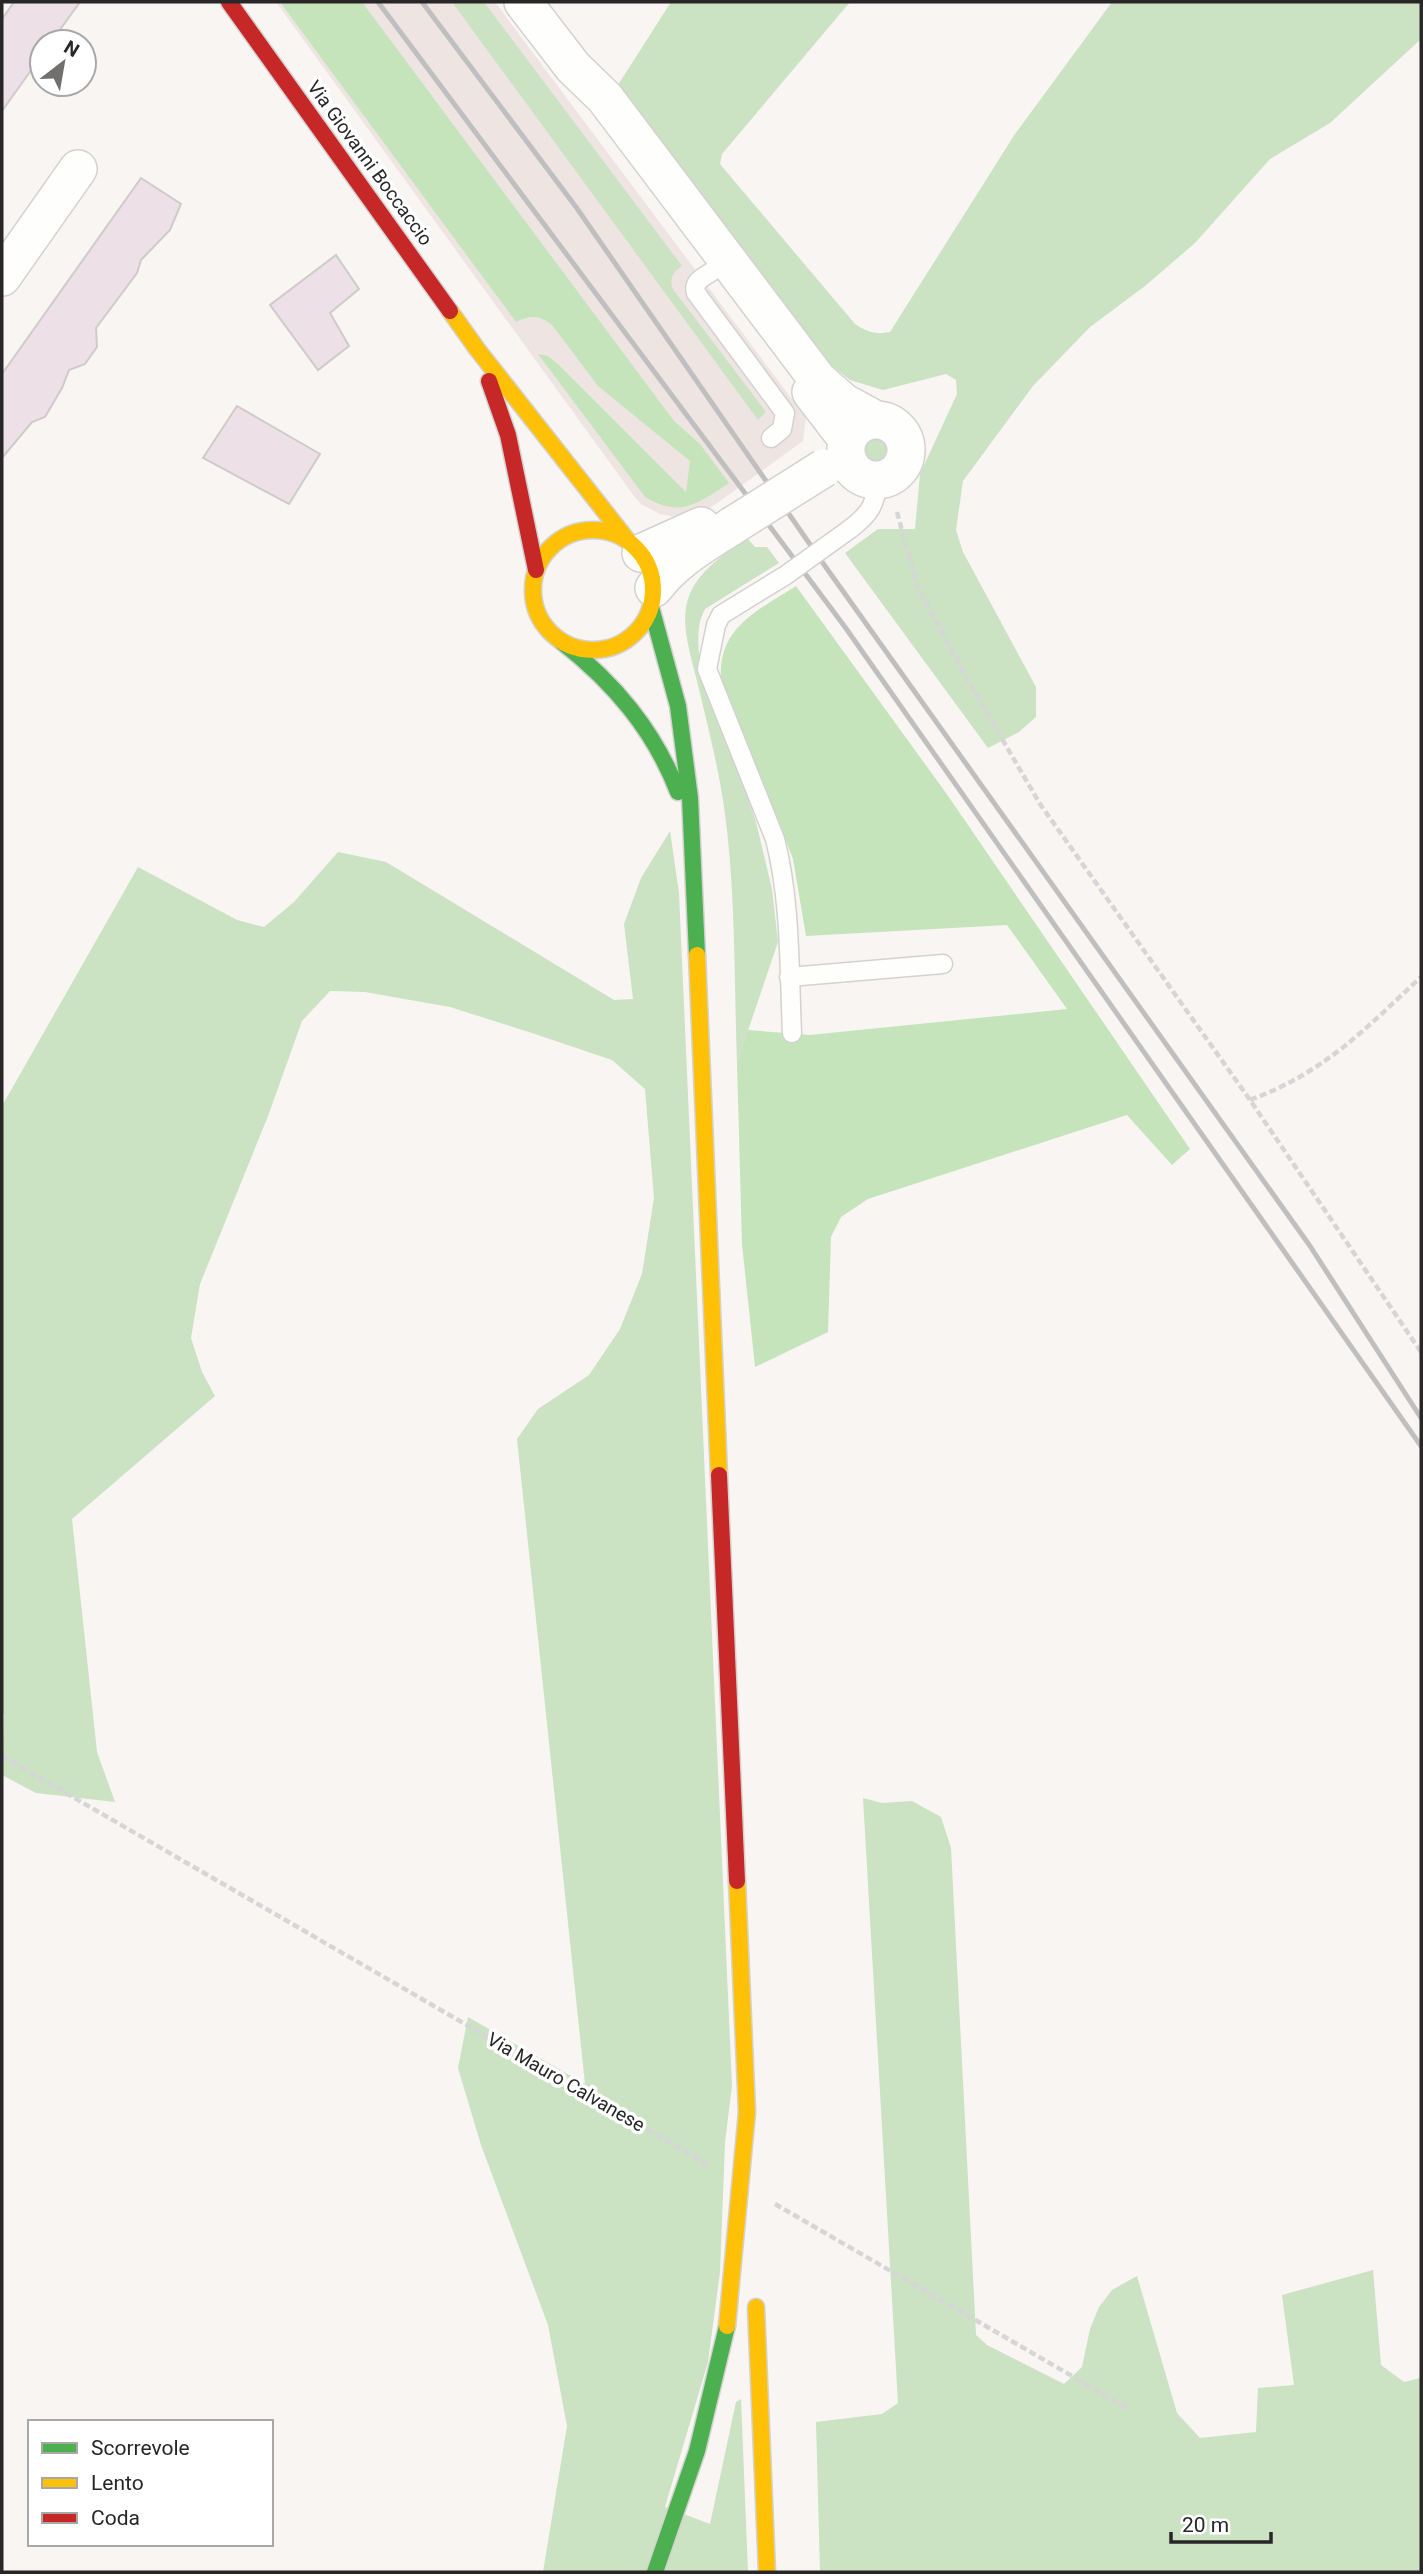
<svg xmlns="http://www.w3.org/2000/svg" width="1423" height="2574" font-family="Roboto,sans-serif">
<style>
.built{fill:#eee5e2}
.green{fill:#cbe2c3}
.forest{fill:#c5e4bb}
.building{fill:#ede0e7;stroke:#cecccb;stroke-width:2}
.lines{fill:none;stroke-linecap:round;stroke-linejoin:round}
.lane-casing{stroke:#d4d2d0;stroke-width:21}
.street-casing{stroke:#d4d2d0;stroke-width:40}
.fast-casing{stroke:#d4d2d0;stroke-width:19}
.slow-casing{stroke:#d4d2d0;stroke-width:19}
.jam-casing{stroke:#d4d2d0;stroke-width:19}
.path{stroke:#d6d6d6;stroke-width:4.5;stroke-dasharray:7 3.5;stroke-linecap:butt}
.lane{stroke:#fefefd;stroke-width:18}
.street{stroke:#fefefd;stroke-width:37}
.fast{stroke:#4caf50;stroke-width:16}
.slow{stroke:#ffc107;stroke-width:16}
.jam{stroke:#c62828;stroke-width:16}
.rail{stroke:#c0bfbf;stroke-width:5}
.lane-bridge-casing{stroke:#d4d2d0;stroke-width:21;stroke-linecap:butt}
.street-bridge-casing{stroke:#d4d2d0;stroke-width:40;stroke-linecap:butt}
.slow-bridge-casing{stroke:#d4d2d0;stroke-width:19;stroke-linecap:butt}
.lane-bridge{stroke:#fefefd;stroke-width:18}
.street-bridge{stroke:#fefefd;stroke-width:37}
.slow-bridge{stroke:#ffc107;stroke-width:16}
.labels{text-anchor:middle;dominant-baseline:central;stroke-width:7;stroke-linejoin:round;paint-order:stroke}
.street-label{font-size:19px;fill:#282626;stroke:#fff}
</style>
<rect width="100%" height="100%" fill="#f8f5f3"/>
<polygon class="built" points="276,2 495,2 806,418 803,441 716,504 702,512 671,516 660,514 641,504 634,496"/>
<g class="green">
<path d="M452,2H484L682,266C673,273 670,276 672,288L766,412L758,420Z"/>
<path d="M671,2H850L722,154L720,164L855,324C867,332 876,335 890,332L1015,134L1112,2H1421V39L1330,123L1270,159L1195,243L1145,286L1090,327L1033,386L963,481L956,530L963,552L1036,687V717L1019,732L988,748L845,553L878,529H915L920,474L957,394L956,380L946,374L883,390L850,380L818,355L616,88Z"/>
<circle cx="876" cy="451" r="20"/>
<path d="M748,539L755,547H767L779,563L705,609C697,624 698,638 699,655L756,822L772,889L778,942L737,1063C734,980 736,889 724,807C718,765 707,723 697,681C692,661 682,629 686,608C691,575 722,555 748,539Z"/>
<polygon points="670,831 679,893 732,2086 725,2142 720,2272 708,2362 665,2507 710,2524 736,2402 741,2399 748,2572 543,2572 567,2426 548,2325 481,2145 458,2068 468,2017 585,2084 517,1439 538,1409 589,1375 620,1329 642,1274 654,1198 645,1089 612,1060 532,1033 450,1007 365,992 330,991 302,1021 268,1116 200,1284 191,1338 202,1372 215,1396 72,1519 97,1752 115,1802 36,1793 2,1775 4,1714 2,1713 2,1106 138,867 237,920 264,927 294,902 338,852 386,862 614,1000 633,999 624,924 641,878"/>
<polygon points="863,1798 882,1803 912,1801 941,1817 951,1848 976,2335 987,2345 1064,2384 1082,2367 1090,2329 1099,2307 1112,2290 1137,2276 1177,2413 1200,2438 1256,2432 1258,2388 1294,2385 1282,2295 1373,2270 1381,2365 1404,2382 1421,2378 1421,2572 820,2572 816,2422 882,2414 898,2403"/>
</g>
<g class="forest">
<path d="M280,2H362L674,421L700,444L729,483C697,504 681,518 645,497L538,354L548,356L559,365L686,492L690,461L598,386L552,325C539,315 531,315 516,322Z"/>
<path d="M796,586L946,793L1190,1149L1172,1165L1127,1115L868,1199L841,1217L831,1237L828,1332L755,1367L742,1244L737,1063L748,1030L810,1035L1067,1009L1007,925L806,936L793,859L721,678C718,627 759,610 796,586Z"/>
</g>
<g class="building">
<polygon points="14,2 80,2 51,42 42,42 42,55 2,111 2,19"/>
<polygon points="141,178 181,204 170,230 141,260 137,273 96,328 97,347 85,364 69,370 62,388 45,417 32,422 2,458 2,374"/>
<polygon points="336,255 359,289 330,313 349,346 318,370 270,305"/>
<polygon points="237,406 320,454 289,504 203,458"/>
</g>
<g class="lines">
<defs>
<g id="lane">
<path d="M716,269C706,276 692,280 696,293L785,413L782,429L771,438"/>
<path d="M850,529C871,513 874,506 879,480"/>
<path d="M786,575L721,615L716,625L707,669L775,839C791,902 789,968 792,1033"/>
<polyline points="789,977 943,964"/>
</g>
<g id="street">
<polyline points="523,2 573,67 605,98 818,380 843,402 874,419"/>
<polyline points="2,277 78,169"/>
<polyline points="811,392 847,439"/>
<circle cx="876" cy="450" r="30"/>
<polyline points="641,553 701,526"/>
<path d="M654,588C675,560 703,545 732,526"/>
</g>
<g id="fast">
<polyline points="651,607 678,706 690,798 697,955"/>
<path d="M562,642C614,683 654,730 678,792"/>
<polyline points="655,2572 697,2451 727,2326"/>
</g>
<g id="slow">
<polyline points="450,311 477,349 628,541"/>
<circle cx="593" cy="590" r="60"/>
<polyline points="697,955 719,1475"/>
<polyline points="737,1881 747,2112"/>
<polyline points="756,2307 767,2572"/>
</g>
<g id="jam">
<polyline points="229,2 450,311"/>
<polyline points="489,381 508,435 536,570"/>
<polyline points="719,1475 737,1881"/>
</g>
</defs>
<use href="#lane" class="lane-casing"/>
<use href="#street" class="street-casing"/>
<use href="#fast" class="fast-casing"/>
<use href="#slow" class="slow-casing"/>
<use href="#jam" class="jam-casing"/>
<g class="path">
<polyline points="897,512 917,586 966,677 1040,804 1250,1100 1421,1352"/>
<path d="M1250,1100C1325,1072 1364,1030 1421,977"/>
<polyline points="2,1756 707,2164"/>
<polyline points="775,2204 1129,2409"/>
</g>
<use href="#lane" class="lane"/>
<use href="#street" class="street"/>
<use href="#fast" class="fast"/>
<use href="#slow" class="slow"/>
<use href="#jam" class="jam"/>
<g class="rail">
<polyline points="378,2 845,627 1421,1446"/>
<polyline points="422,2 576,207 825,566 1310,1246 1421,1418"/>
</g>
<defs>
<polyline id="lane-bridge" points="786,575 850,529"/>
<polyline id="street-bridge" points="732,526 824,468"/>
<polyline id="slow-bridge" points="727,2326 747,2112"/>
</defs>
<use href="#lane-bridge" class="lane-bridge-casing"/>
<use href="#street-bridge" class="street-bridge-casing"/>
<use href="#slow-bridge" class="slow-bridge-casing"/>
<use href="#lane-bridge" class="lane-bridge"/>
<use href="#street-bridge" class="street-bridge"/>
<use href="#slow-bridge" class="slow-bridge"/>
</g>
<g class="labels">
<g class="street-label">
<text transform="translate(370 163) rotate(54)">Via Giovanni Boccaccio</text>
<text transform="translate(566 2082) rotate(30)">Via Mauro Calvanese</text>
</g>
</g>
<rect width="1423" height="2574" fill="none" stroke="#282626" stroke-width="7"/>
<rect x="28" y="2420" width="245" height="126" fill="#ffffff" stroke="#a9a8a8" stroke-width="2"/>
<rect x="42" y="2443" width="35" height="10" fill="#4caf50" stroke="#a9a8a8" stroke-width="2"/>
<text x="91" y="2455" font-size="21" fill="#282626">Scorrevole</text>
<rect x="42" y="2478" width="35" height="10" fill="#ffc107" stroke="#a9a8a8" stroke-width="2"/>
<text x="91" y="2490" font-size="21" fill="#282626">Lento</text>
<rect x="42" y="2513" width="35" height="10" fill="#c62828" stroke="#a9a8a8" stroke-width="2"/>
<text x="91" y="2525" font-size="21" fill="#282626">Coda</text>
<g transform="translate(63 63) rotate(31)"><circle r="33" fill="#ffffff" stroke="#a9a8a8" stroke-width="2"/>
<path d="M0-5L12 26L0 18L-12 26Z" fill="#716e6e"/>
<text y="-10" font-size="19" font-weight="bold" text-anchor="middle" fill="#282626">N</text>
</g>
<path d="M1171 2532v10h100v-10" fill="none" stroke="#282626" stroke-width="3.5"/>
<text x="1182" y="2532" font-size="21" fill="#282626" stroke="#ffffff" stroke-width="5" paint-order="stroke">20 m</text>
</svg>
